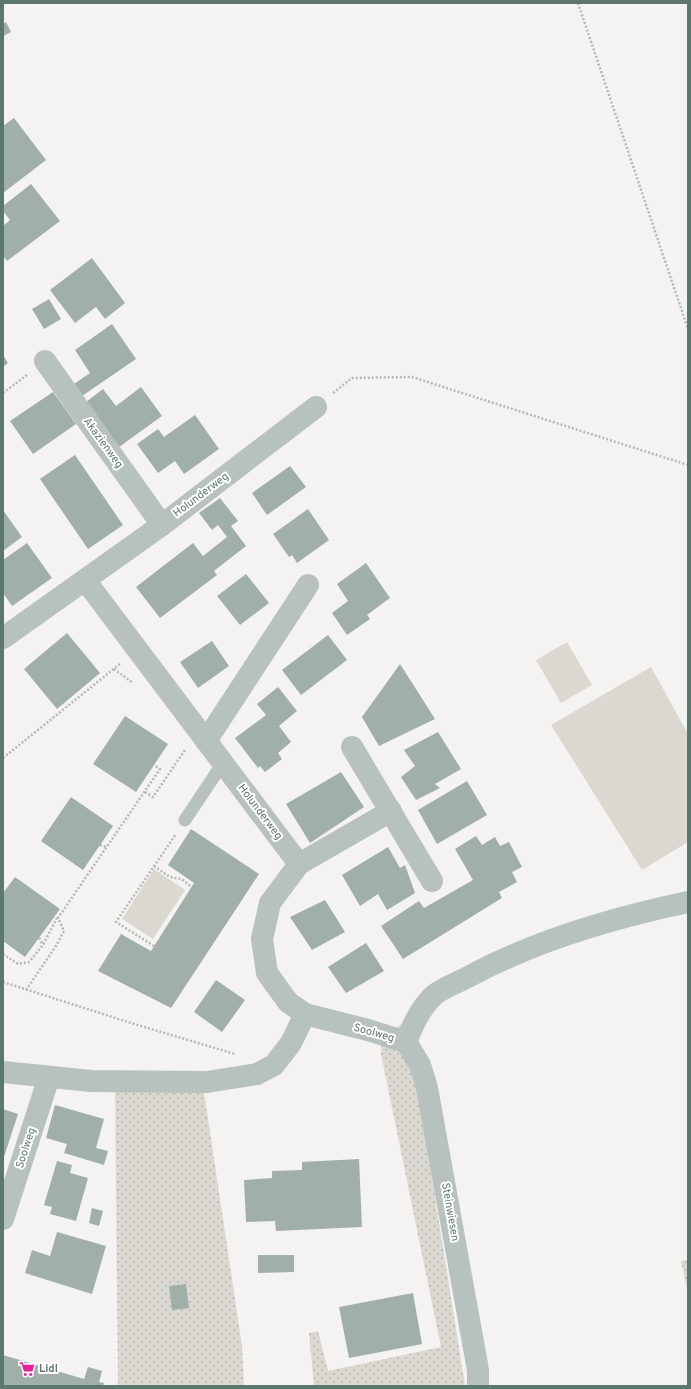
<svg xmlns="http://www.w3.org/2000/svg" width="691" height="1389" font-family="Overpass,sans-serif">
<style>
.grass{fill:url(#grass-dots)}
.green{fill:#dad8d1}
.building{fill:#a0b0a9}
.lines{fill:none;stroke-linecap:round;stroke-linejoin:round}
.path{stroke:#b2bab7;stroke-width:2.5;stroke-dasharray:2 2;stroke-linecap:butt}
.service{stroke:#b7c1bd;stroke-width:13}
.minor{stroke:#b7c1bd;stroke-width:22}
.labels{text-anchor:middle;dominant-baseline:central;stroke-width:4;stroke-linejoin:round;paint-order:stroke}
.street-label{font-size:11px;fill:#5c786c;stroke:#fff}
.poi-label{font-size:11px;font-weight:bold;fill:#5c786c;stroke:#fff;text-anchor:start}
</style>
<defs>
<pattern id="grass-dots" width="8" height="8" patternUnits="userSpaceOnUse"><rect width="8" height="8" fill="#dad8d1"/><path d="M2 2h.1M6 6h.1" fill="none" stroke="#b4b4ae" stroke-width="1.8" stroke-linecap="round"/></pattern>
</defs>
<rect width="100%" height="100%" fill="#f5f2f2"/>
<g class="grass">
<polygon points="407,1020 465,1386 314,1386 309,1333 318,1331 328,1371 441,1347 381,1054 382,1038"/>
<polygon points="115,1090 204,1092 242,1346 244,1386 118,1386"/>
<polygon points="688,1260 688,1294 681,1261"/>
</g>
<g class="green">
<polygon points="567,642 592,685 561,703 536,660"/>
<polygon points="651,667 688,734 688,842 642,870 551,725"/>
<polygon points="154,869 185,890 153,939 122,919"/>
</g>
<g class="building">
<polygon points="6,22 11,32 3,36 3,24"/>
<polygon points="14,118 46,160 3,193 3,126"/>
<polygon points="31,184 60,221 7,261 3,256 3,226 10,220 3,211 3,206"/>
<polygon points="92,258 125,303 105,319 96,307 75,323 50,290"/>
<polygon points="49,299 61,319 44,329 32,309"/>
<polygon points="112,324 136,359 82,396 74,384 90,373 75,350"/>
<polygon points="3,355 8,363 3,367"/>
<polygon points="141,387 162,416 119,447 86,402 103,389 116,406"/>
<polygon points="53,392 76,424 33,454 10,421"/>
<polygon points="195,415 219,449 184,474 175,461 158,473 137,444 158,429 164,437"/>
<polygon points="75,455 123,525 88,549 40,479"/>
<polygon points="290,466 306,487 267,515 252,493"/>
<polygon points="220,498 238,521 231,526 246,546 214,571 217,575 160,618 136,587 193,543 203,556 227,537 218,525 212,530 199,513"/>
<polygon points="308,509 329,540 297,563 292,555 289,557 273,534"/>
<polygon points="3,510 22,537 3,551"/>
<polygon points="27,543 52,578 12,606 3,593 3,560"/>
<polygon points="366,563 390,598 367,615 370,619 347,635 332,613 348,601 337,584"/>
<polygon points="246,574 269,603 240,625 217,596"/>
<polygon points="67,633 100,673 57,709 24,669"/>
<polygon points="328,635 347,660 301,695 282,670"/>
<polygon points="212,641 229,666 198,688 180,662"/>
<polygon points="400,664 435,719 379,746 362,717"/>
<polygon points="278,687 297,711 279,726 291,742 278,753 282,759 265,772 260,766 258,768 235,738 266,715 257,704"/>
<polygon points="125,716 168,744 136,792 93,764"/>
<polygon points="438,732 461,769 435,784 440,788 416,800 401,777 415,766 404,750"/>
<polygon points="341,772 364,807 310,843 286,804"/>
<polygon points="467,781 487,815 437,844 418,810"/>
<polygon points="71,797 113,826 83,870 41,841"/>
<polygon points="191,829 259,874 171,1008 98,971 121,934 151,951 194,883 168,865"/>
<polygon points="476,836 482,845 495,837 500,846 509,842 522,867 512,872 517,882 499,892 502,898 403,959 381,926 419,901 424,908 473,880 455,849"/>
<polygon points="388,847 400,868 405,865 415,893 387,910 378,894 360,906 342,875"/>
<polygon points="15,877 60,909 25,957 3,941 3,893"/>
<polygon points="325,900 345,932 312,950 290,917"/>
<polygon points="366,943 384,971 346,993 328,967"/>
<polygon points="216,980 245,1000 222,1032 194,1012"/>
<polygon points="55,1105 104,1119 96,1148 108,1151 104,1165 64,1153 67,1144 46,1138"/>
<polygon points="3,1109 18,1114 4,1157 3,1157"/>
<polygon points="359,1159 362,1227 276,1231 275,1221 246,1222 244,1180 272,1178 272,1171 302,1170 302,1162"/>
<polygon points="57,1161 72,1165 70,1173 88,1178 76,1221 50,1214 52,1207 44,1205"/>
<polygon points="92,1208 103,1211 99,1226 89,1223"/>
<polygon points="57,1232 106,1246 92,1294 25,1273 32,1250 50,1256"/>
<polygon points="258,1255 294,1255 294,1272 258,1273"/>
<polygon points="186,1284 189,1308 172,1310 169,1286"/>
<polygon points="413,1293 422,1344 349,1358 339,1307"/>
<polygon points="3,1355 84,1379 88,1367 102,1371 99,1382 104,1383 103,1386 3,1386"/>
</g>
<g class="lines">
<g class="path">
<polyline points="578,3 688,329"/>
<polyline points="3,393 27,375"/>
<polyline points="333,393 352,378 412,377 688,465"/>
<polyline points="114,669 133,683"/>
<polyline points="3,758 120,664"/>
<polyline points="145,792 153,797 185,750"/>
<polyline points="100,845 107,847"/>
<polyline points="154,866 170,877 181,879 192,887"/>
<polyline points="39,938 43,945"/>
<polyline points="154,946 116,922 176,834"/>
<polyline points="3,954 18,964 29,962 43,945 57,918"/>
<polyline points="3,982 131,1023 235,1054"/>
<polyline points="26,990 56,946 64,931 58,918 160,769 154,765"/>
</g>
<polyline class="service" points="185,820 223,763"/>
<g class="minor">
<polyline points="45,361 162,525"/>
<polyline points="85,580 299,864 270,903 262,939 267,973 288,1002 305,1014"/>
<polyline points="3,638 162,525 316,407"/>
<polyline points="206,741 308,585"/>
<polyline points="352,747 432,881"/>
<polyline points="299,864 391,811"/>
<polyline points="406,1042 420,1065 427,1088 478,1370 478,1386"/>
<path d="M3,1072L91,1081L207,1082L257,1074L274,1065L291,1043L305,1014L368,1030L406,1042C413,1025 419,1010 433,996C440,989 459,982 468,977C536,940 612,918 688,902"/>
<polyline points="3,1219 49,1077"/>
</g>
</g>
<defs>
<symbol id="supermarket-bare" viewBox="-9 -9 18 18"><path d="M-6-5.5h2.5l.6 2H6L4.5 2H-2.5L-4.4-4H-6ZM-1.5 3.2a1.3 1.3 0 1 0 .1 0ZM3 3.2a1.3 1.3 0 1 0 .1 0Z" fill="#e6219c" stroke="#fff" stroke-width="2.5" paint-order="stroke"/></symbol>
</defs>
<g fill-rule="evenodd">
<use href="#supermarket-bare" x="16" y="1358" width="22" height="22"/>
</g>
<g class="labels">
<g class="street-label">
<text transform="translate(103 443) rotate(54)">Akazienweg</text>
<text transform="translate(201 495) rotate(-37)">Holunderweg</text>
<text transform="translate(260 812) rotate(53)">Holunderweg</text>
<text transform="translate(374 1033) rotate(16)">Soolweg</text>
<text transform="translate(26 1148) rotate(-72)">Soolweg</text>
<text transform="translate(450 1212) rotate(80)">Steinwiesen</text>
</g>
<g class="poi-label">
<text x="39" y="1369">Lidl</text>
</g>
</g>
<rect width="691" height="1389" fill="none" stroke="#5c786c" stroke-width="8"/>
</svg>
